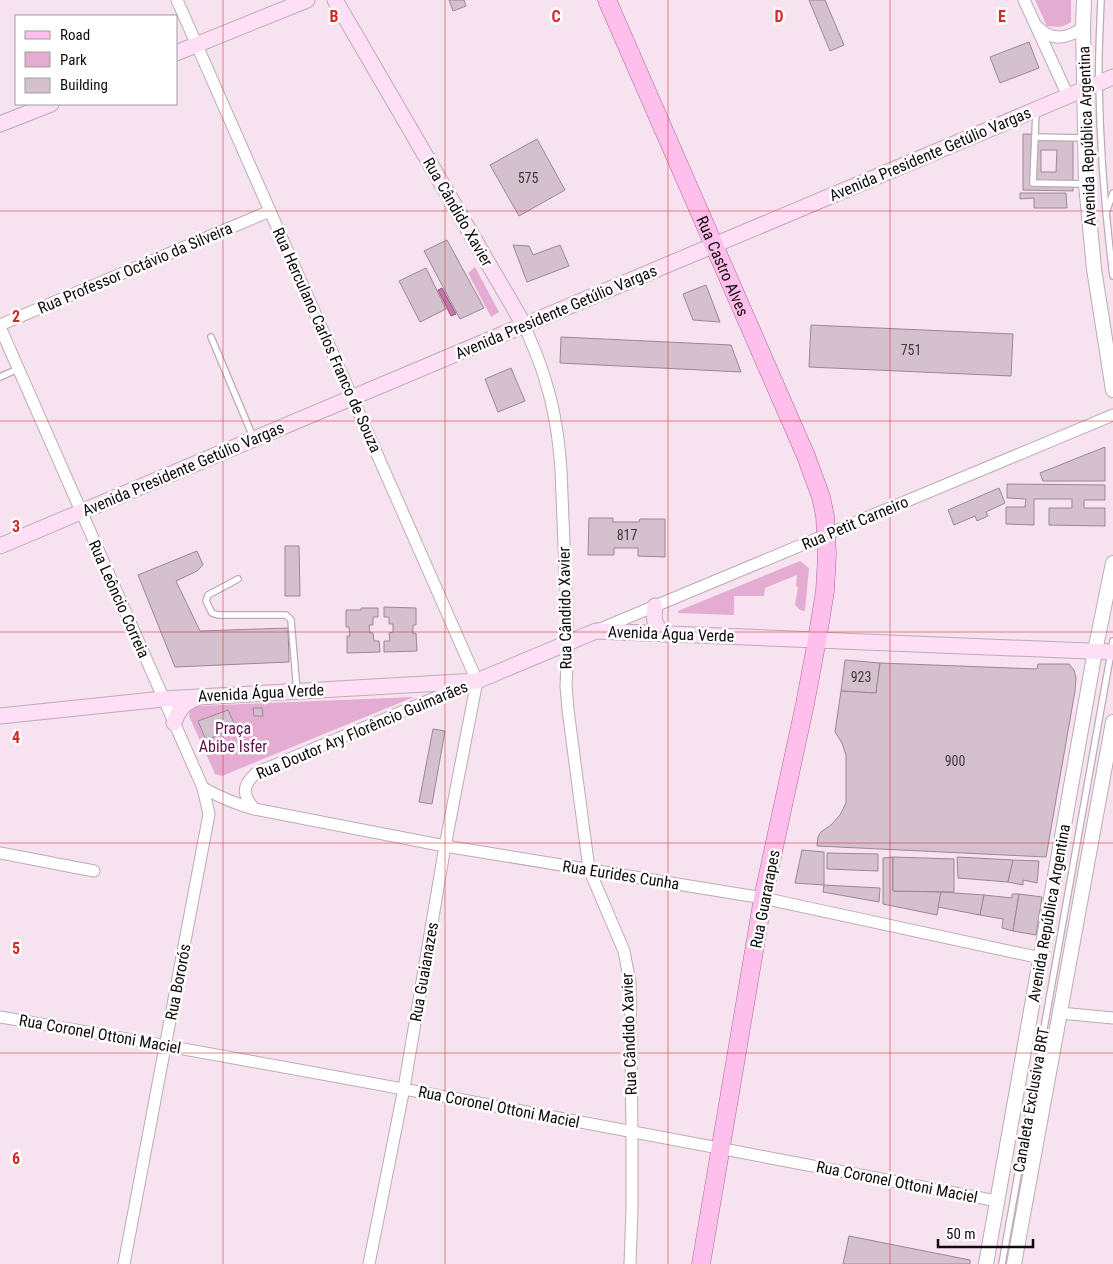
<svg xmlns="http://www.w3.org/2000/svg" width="1113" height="1264" font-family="'Roboto Condensed',sans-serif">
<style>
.green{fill:#e4acd2}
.water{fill:#c776af;stroke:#90567f}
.building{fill:#d4c1cd;stroke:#9a8894;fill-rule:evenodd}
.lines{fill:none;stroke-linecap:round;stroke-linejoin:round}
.service-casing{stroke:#bdabb7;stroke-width:8}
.minor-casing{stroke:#bdabb7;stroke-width:13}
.tertiary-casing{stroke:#bdabb7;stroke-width:16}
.secondary-casing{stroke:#bdabb7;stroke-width:17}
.primary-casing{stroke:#aa6496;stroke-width:19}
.service{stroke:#fff;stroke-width:5.5}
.minor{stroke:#fff;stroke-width:11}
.tertiary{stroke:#fff;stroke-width:14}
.secondary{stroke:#fedff6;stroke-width:15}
.primary{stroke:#febfec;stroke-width:18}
.grid{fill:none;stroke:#d62828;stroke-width:1;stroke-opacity:0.55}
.labels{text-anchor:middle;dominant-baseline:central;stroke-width:5;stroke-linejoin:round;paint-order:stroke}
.number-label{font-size:14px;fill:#41383e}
.street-label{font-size:16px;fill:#100a0e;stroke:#fff}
.park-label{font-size:16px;fill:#5c134c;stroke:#fff}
.grid-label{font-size:16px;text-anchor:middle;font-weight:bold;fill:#d62828;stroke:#fff;stroke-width:5;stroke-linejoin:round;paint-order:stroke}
</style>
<rect width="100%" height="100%" fill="#f7e3f0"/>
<g class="green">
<path d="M1035,0H1071V22C1063,28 1057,27 1047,26Z"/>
<polygon points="475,267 499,312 491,317 468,273"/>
<polygon points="800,561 809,568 805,610 804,611 800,610 795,605 798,587 796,586 797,575 765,588 764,596 734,596 734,615 678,613 678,611"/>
<polygon points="414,697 222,776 215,774 189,716 190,709 196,706"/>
</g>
<polygon class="water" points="442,288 456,314 451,316 438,290"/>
<g class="building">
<polygon points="449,0 464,0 466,6 453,11"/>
<polygon points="809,0 825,0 844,45 830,51"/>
<polygon points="1029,42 1039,68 1000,83 990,57"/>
<path d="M1023,134L1073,135V191L1023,190ZM1041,150H1057L1056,172H1041Z"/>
<polygon points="537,139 565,190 519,216 490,165"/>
<polygon points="1020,193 1066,193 1067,208 1034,208 1034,198 1020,199"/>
<polygon points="447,240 484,308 460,319 424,251"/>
<polygon points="513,245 529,246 533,255 560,245 569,266 527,282"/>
<polygon points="426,268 446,309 420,322 399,281"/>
<polygon points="706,285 720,322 693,320 683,294"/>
<polygon points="811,325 1013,334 1011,376 809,367"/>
<polygon points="561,337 731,345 741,372 560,363"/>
<polygon points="511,368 525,401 498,412 485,379"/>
<polygon points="1105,447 1105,481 1043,481 1040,473"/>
<polygon points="1007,484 1105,485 1105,500 1084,500 1084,508 1105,508 1105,526 1049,525 1049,508 1072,508 1072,499 1034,499 1034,525 1006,524 1006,507 1025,507 1026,499 1007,498"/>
<polygon points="999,488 1005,503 986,512 988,516 977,521 975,516 954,525 948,510"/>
<polygon points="589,518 613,518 613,522 639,522 640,519 665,519 665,557 638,556 638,548 614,548 614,555 588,555"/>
<polygon points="285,546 299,546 300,596 285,596"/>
<polygon points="197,551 203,565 197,571 176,581 200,631 288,628 289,662 175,667 138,575"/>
<polygon points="384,607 416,608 416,625 413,625 413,634 416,633 417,651 384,652 384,641 390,641 389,633 393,632 393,624 389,624 389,617 384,617"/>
<polygon points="361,608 378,608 378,617 373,617 373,625 369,625 370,633 373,633 374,641 379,641 380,652 347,653 347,636 350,636 349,627 346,627 346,610 361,610"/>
<polygon points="845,660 880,663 876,693 841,691"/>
<polygon points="880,663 1037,669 1038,664 1069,664 1074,670 1076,678 1075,691 1046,857 817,846 818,837 821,832 831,825 840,815 846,803 846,755 842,743 835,732 841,691 876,693"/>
<polygon points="253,708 262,708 263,716 254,716"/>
<polygon points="228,710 236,728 206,740 198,721"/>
<polygon points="433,729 445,731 432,804 419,802"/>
<polygon points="802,850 824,852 824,885 795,883"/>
<polygon points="827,853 878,854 878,871 827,869"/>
<polygon points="893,857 893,891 941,892 937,915 883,904 883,858"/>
<polygon points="893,857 954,859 954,892 893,891"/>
<polygon points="957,857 1013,860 1008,882 958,878"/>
<polygon points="1013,860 1039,861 1037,883 1023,880 1023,885 1008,882"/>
<polygon points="824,885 880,888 879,902 823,892"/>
<polygon points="941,892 984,895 980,915 938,907"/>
<polygon points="1012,894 1019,894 1013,931 1002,928 1003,919 980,915 984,895 1012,898"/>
<polygon points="1019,894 1042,897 1036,935 1013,931"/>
<polygon points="849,1236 970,1260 970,1264 843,1264"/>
</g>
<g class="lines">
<defs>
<g id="service">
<path d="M1101,0C1100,28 1098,56 1099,84C1100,148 1105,212 1113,276"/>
<polyline points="1036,111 1033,183 1086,184"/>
<polyline points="1035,137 1084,138"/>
<polyline points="1107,210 1113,193"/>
<polyline points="211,337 253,437"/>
<polyline points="0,377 18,369"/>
<polyline points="238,579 208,595 206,601 212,613 218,615 286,615 291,620 297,691"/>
<polyline points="1002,1264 1113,641"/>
</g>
<g id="minor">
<polyline points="177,0 477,681"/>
<polyline points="1024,0 1068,96"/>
<path d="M1038,27C1052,42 1068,39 1083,27"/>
<polyline points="0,325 270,211"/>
<path d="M524,325C532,344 541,363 546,383C555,411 559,441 561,470L568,643L566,686L568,710L589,869L624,951L630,983L632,1132V1209L630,1264"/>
<polyline points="0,327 203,788 209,814 124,1264"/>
<polyline points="600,629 1113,415"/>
<path d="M203,788C220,797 235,804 254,809L445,846L763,898L1041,958"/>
<path d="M254,809C242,794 242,786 256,773L468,684"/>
<polyline points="0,853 94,871"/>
<polyline points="1060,1013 1113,1018"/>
<path d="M0,1017C333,1074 665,1138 997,1201"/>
<polyline points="369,1264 404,1088 445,846 477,681"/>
</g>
<g id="tertiary">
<polyline points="1084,0 1083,27 1086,184 1094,269 1113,390"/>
<polyline points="986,1264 1095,651 1113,563"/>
<polyline points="1014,1264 1113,722"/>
</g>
<g id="secondary">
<polyline points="335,0 524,325"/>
<polyline points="176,53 307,0"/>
<polyline points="0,124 51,104"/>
<polyline points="0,546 1113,77"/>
<path d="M655,606C653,620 654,624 664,634"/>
<polyline points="0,716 163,699 477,681 596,631 1113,652"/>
<path d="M174,723C178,711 184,702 197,698"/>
</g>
<g id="primary">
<path id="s1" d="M607,0L806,456L821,497L825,516L827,554L825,591L817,640L805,704L763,898L701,1264"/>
</g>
</defs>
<use href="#service" class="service-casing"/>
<use href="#minor" class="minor-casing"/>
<use href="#tertiary" class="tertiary-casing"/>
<use href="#secondary" class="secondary-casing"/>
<use href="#primary" class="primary-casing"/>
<use href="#service" class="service"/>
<use href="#minor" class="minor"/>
<use href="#tertiary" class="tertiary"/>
<use href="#secondary" class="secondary"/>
<use href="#primary" class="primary"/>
</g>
<path class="grid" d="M223,0V1264M445,0V1264M668,0V1264M890,0V1264M0,211H1113M0,421H1113M0,632H1113M0,843H1113M0,1053H1113"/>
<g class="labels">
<g class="number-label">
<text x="528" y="178">575</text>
<text x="911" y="350">751</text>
<text x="627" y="535">817</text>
<text x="861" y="677">923</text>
<text x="955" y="761">900</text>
</g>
<g class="street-label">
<text transform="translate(1087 136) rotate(-92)">Avenida República Argentina</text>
<text transform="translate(930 154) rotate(-23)">Avenida Presidente Getúlio Vargas</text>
<text transform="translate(458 212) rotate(60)">Rua Cândido Xavier</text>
<text stroke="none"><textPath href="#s1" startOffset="290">Rua Castro Alves</textPath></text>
<text transform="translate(135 268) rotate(-23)">Rua Professor Octávio da Silveira</text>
<text transform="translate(556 312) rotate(-23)">Avenida Presidente Getúlio Vargas</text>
<text transform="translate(327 340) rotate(66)">Rua Herculano Carlos Franco de Souza</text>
<text transform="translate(183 469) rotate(-23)">Avenida Presidente Getúlio Vargas</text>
<text transform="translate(855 523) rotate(-23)">Rua Petit Carneiro</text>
<text transform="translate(119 599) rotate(66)">Rua Leôncio Correia</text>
<text transform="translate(565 608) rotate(-91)">Rua Cândido Xavier</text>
<text transform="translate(671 634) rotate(2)">Avenida Água Verde</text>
<text transform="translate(261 693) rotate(-3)">Avenida Água Verde</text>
<text transform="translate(362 730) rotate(-23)">Rua Doutor Ary Florêncio Guimarães</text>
<text transform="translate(621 875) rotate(9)">Rua Eurides Cunha</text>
<text transform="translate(765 899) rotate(-79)">Rua Guararapes</text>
<text transform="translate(1049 913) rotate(-80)">Avenida República Argentina</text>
<text transform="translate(424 972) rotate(-80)">Rua Guaianazes</text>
<text transform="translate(178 982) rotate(-79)">Rua Bororós</text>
<text transform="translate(100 1034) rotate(10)">Rua Coronel Ottoni Maciel</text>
<text transform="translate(629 1034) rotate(-92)">Rua Cândido Xavier</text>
<text transform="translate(1031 1100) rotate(-80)">Canaleta Exclusiva BRT</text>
<text transform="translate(499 1107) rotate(11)">Rua Coronel Ottoni Maciel</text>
<text transform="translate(897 1182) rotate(11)">Rua Coronel Ottoni Maciel</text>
</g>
<g class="park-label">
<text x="233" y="728">Praça<tspan x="233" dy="18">Abibe Isfer</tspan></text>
</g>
</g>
<g class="grid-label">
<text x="334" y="22">B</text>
<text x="556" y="22">C</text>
<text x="779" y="22">D</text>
<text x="1002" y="22">E</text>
<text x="16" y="322">2</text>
<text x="16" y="532">3</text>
<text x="16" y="743">4</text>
<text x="16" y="954">5</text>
<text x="16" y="1164">6</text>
</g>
<rect x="15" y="15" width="162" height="90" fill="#ffffff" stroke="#9f9d9f"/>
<rect x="25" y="31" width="25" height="8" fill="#febfec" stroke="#9f9d9f"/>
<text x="60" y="40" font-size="15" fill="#100a0e">Road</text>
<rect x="25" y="52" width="25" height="15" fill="#e4acd2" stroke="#9f9d9f"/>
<text x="60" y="65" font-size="15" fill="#100a0e">Park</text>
<rect x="25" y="78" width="25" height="15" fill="#d4c1cd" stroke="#9f9d9f"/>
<text x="60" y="90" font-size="15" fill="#100a0e">Building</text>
<path d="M938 1239v8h95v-8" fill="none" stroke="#100a0e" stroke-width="2.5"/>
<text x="946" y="1239" font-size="15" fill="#100a0e" stroke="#ffffff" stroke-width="4" paint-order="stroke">50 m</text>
</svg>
